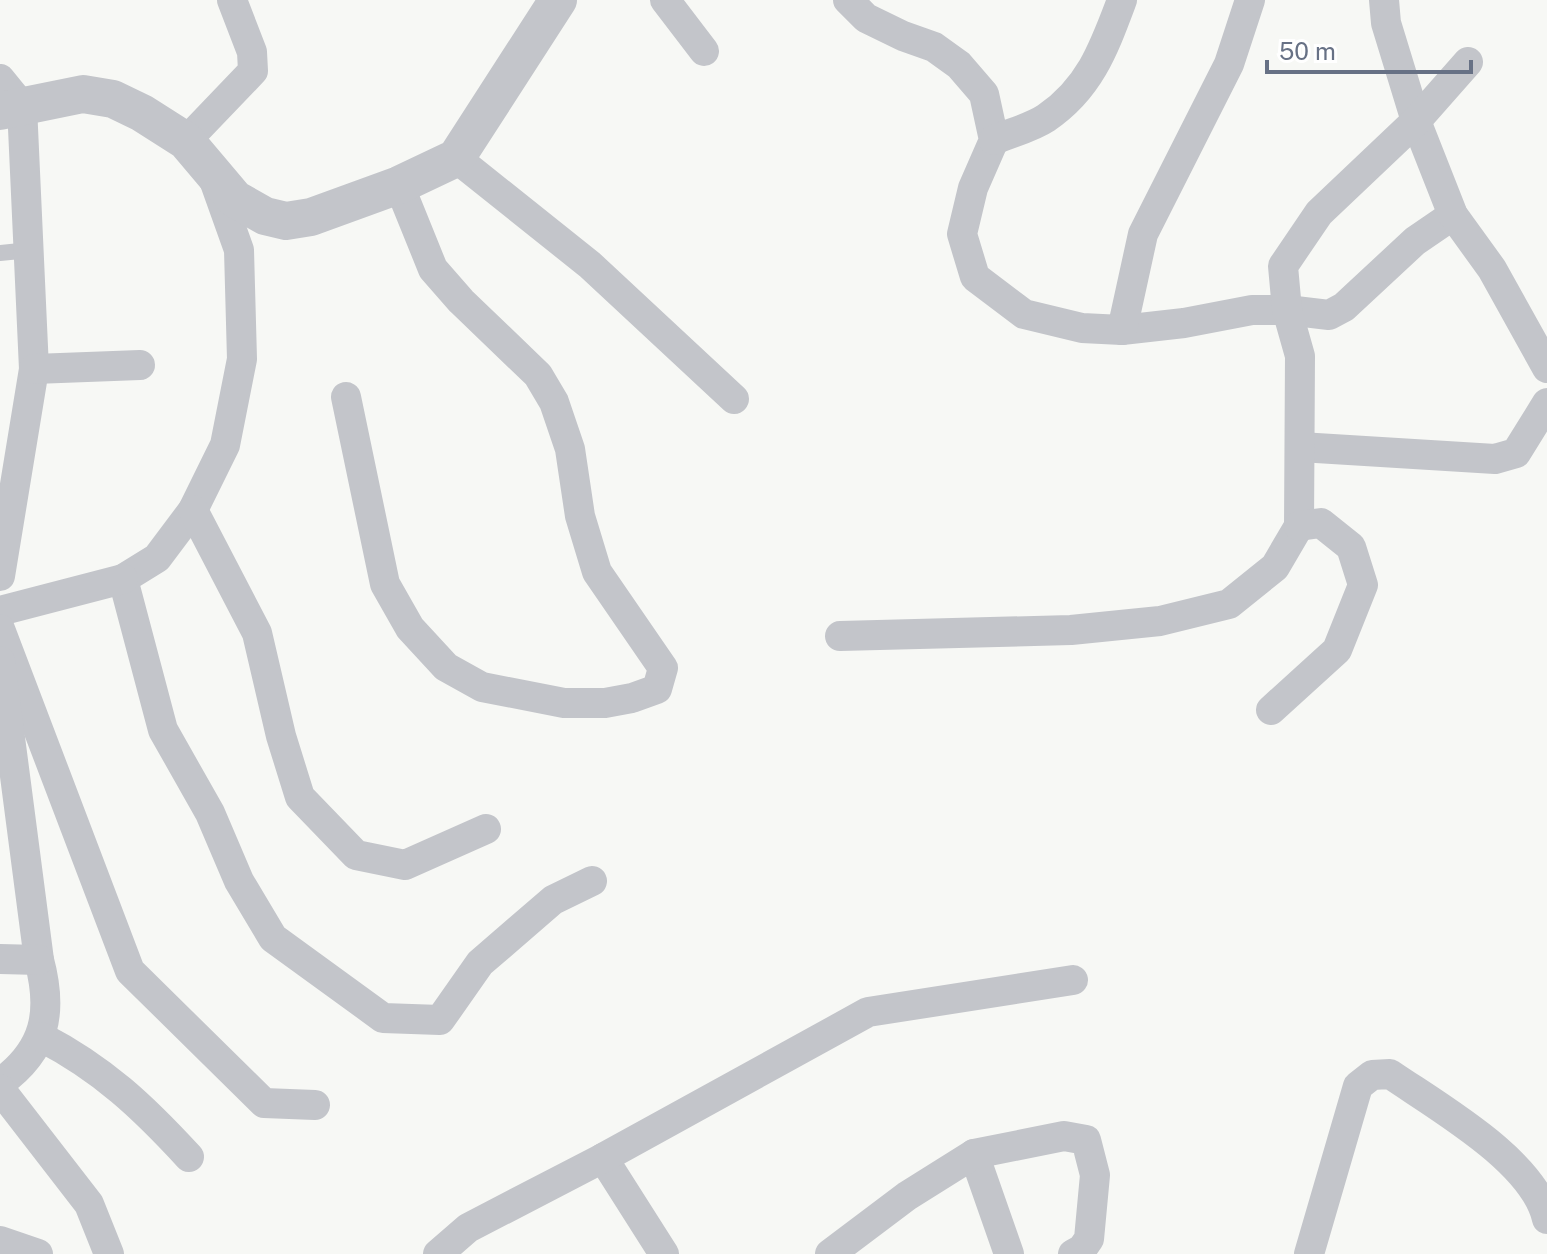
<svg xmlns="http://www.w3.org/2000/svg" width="1547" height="1254" font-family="'Public Sans',sans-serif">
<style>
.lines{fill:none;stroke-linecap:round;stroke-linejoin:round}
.service{stroke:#c3c5ca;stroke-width:16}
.minor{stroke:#c3c5ca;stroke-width:30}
.tertiary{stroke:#c3c5ca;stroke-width:38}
</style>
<rect width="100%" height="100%" fill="#f7f8f5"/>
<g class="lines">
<polyline class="service" points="0,253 30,250"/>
<g class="minor">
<polyline points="665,0 704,51"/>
<polyline points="848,0 866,18 903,36 934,47 959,65 984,94 994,140 973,188 962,234 975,277 1024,314 1082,328 1122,330 1184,323 1252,310 1287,310 1329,315 1344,307 1415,241 1453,215"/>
<polyline points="1384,0 1386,23 1416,121 1453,215 1492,269 1547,368"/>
<polyline points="0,79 22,106 34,369 0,576"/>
<path d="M994,140C1010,133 1031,128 1046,118C1090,88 1104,48 1122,0"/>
<polyline points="186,141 253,71 252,52 232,0"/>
<polyline points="456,158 590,265 734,399"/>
<polyline points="214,180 239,250 242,359 225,445 193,510 157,558 123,579 163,730 210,813 239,881 273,938 383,1018 440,1020 480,963 553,900 592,881"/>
<polyline points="1122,330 1143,234 1229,64 1250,0"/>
<polyline points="34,369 140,365"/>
<polyline points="346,397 385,584 410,628 446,667 482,687 564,703 605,703 632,698 657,689 663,668 597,572 580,516 570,449 554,402 538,375 461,301 433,269 399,185"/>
<polyline points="1300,447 1495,459 1516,453 1547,403"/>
<polyline points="193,510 257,633 281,736 300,797 356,855 405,865 486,829"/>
<polyline points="0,611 123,579"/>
<polyline points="0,629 130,971 264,1103 315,1105"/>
<polyline points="840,636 1071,630 1160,621 1229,604 1275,567 1299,526 1300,356 1287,310 1283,266 1319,213 1416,121 1468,62"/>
<path d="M0,661L39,960C53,1012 46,1050 0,1083"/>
<polyline points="1271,710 1337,650 1363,585 1351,547 1321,523 1299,526"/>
<polyline points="0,959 39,960"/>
<path d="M41,1037C103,1069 143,1107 189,1157"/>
<polyline points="0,1089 89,1204 109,1254"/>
<polyline points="974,1154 1009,1254"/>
<polyline points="603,1158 664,1254"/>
<polyline points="0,1241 38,1254"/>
<polyline points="438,1254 468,1228 603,1158 868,1012 1073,980"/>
<polyline points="830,1254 907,1196 974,1154 1064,1136 1086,1140 1095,1175 1089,1239 1082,1249 1073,1254"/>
<path d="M1309,1254L1358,1086L1372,1075L1390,1074C1438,1107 1534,1161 1547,1219"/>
</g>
<polyline class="tertiary" points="0,111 83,94 113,99 142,113 186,141 235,199 265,216 286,221 311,217 399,185 456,158 558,0"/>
</g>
<path d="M1267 60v12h204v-12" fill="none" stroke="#677185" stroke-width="4"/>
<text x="1279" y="60" font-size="24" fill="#677185" stroke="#ffffff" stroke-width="6" paint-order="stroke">50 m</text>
</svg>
